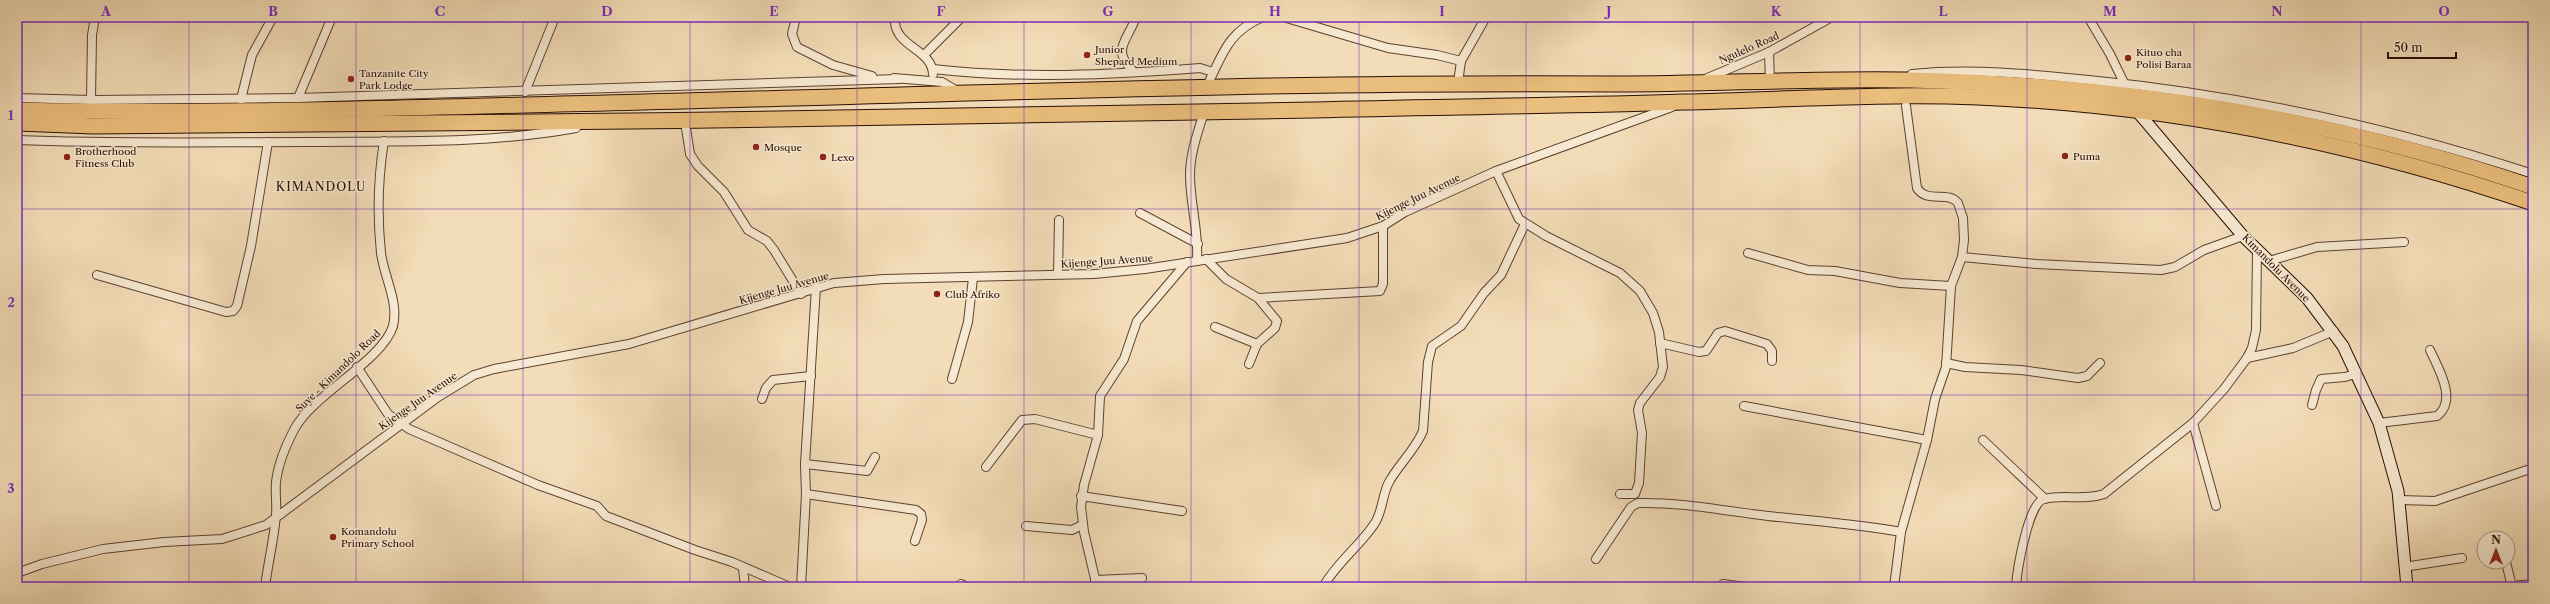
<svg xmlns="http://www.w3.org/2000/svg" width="2550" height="604" font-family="'Libre Caslon Text',serif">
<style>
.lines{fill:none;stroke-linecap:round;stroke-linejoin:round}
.street-casing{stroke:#5c4131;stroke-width:10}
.secondary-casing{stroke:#290d04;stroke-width:13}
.highway-casing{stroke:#290d04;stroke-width:17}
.street{stroke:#f7e9d1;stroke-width:8}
.secondary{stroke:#f7e9d1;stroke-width:11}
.highway{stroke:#eabe7c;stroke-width:15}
.grid{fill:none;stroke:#7b2cbf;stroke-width:1;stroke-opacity:0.55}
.poi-dot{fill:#8f2418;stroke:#f7e9d1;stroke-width:1.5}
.labels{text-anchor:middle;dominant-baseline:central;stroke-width:3;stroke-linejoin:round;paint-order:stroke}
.street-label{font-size:10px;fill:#290d04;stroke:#f7e9d1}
.poi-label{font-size:10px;fill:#290d04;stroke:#f7e9d1;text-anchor:start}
.quarter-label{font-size:12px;letter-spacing:1px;fill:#290d04;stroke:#f7e9d1}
.neatline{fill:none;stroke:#7b2cbf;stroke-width:1.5}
.grid-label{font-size:13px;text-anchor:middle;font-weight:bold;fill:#7b2cbf}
</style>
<rect width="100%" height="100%" fill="#f3ddb8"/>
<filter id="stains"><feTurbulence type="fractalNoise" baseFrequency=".005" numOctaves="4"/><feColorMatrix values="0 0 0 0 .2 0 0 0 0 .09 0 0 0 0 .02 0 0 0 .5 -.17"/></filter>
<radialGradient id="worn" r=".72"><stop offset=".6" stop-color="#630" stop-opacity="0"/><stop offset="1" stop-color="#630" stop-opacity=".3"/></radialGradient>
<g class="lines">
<defs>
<g id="street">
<polyline points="796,17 792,34 797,47 833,65 872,76"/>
<path d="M895,17C892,47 932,48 933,74"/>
<polyline points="1283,17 1388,48 1437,55 1461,61"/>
<polyline points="2088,17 2110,54 2126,87"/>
<polyline points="1769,52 1770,83"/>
<polyline points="924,55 962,17"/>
<path d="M933,69C1021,79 1111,75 1200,68L1213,72"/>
<path d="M1133,71C1111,49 1127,42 1136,17"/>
<path d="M1912,74C1971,68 2030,74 2089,80C2240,95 2389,127 2533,174"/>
<polyline points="894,78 942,82 959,92"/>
<polyline points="1705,79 1769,52 1832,17"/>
<polyline points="1458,83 1461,61 1486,17"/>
<path d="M1206,88C1222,56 1227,32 1263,17"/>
<polyline points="525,92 555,17"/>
<polyline points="17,98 91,100 298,98 899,79"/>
<polyline points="298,98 332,17"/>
<polyline points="241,99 252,55 273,17"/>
<polyline points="91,100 92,35 95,17"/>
<polyline points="685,122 690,154 698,166 724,192 748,230 767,241 774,250 801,294"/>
<path d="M17,140C114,144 211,142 307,142C397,141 488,144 576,128"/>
<polyline points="1496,171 1519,219 1546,236 1620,273 1640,291 1653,313 1659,332 1663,367 1660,377 1640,403 1638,410 1642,433 1639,483 1635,494 1620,494"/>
<polyline points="1140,213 1198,244"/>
<polyline points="1748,253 1808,270 1835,271 1900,283 1951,286"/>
<polyline points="1962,257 2036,264 2161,270 2175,267 2204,250 2243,236"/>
<polyline points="1206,259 1226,279 1258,298 1277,321 1275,328 1257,344 1249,364"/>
<path d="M1197,261C1199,231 1190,204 1190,175C1190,153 1198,132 1204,112"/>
<polyline points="2269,261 2317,247 2404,242"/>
<polyline points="1058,274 1059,220"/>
<polyline points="97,275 226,312 233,311 237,306 251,246 268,142"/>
<polyline points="1258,298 1380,291 1383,284 1383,226"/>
<polyline points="1215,327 1257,344"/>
<polyline points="1660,343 1699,352 1706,351 1718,333 1725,331 1767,344 1772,351 1772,361"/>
<polyline points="2247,358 2293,348 2334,331"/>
<polyline points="1946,363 1965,367 2021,370 2078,378 2087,376 2100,363"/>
<polyline points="357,367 388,414 409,429 538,485 597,506 606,516 695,550 732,562 790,587"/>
<polyline points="952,379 968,322 973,278"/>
<polyline points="762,399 766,388 773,380 811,376"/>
<polyline points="2312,405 2316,390 2321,379 2345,377 2355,374"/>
<polyline points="1744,406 1927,440"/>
<polyline points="2193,423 2216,506"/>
<path d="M2379,423L2437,416C2458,400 2438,368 2430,350"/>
<polyline points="1983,440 2045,499"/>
<polyline points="805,464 867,471 875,457"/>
<polyline points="986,467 1022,420 1035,419 1098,435"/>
<polyline points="806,494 916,510 921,514 922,520 915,541"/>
<polyline points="1081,496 1182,511"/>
<polyline points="2399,500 2435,501 2533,468"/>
<polyline points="1026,526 1072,530 1082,525"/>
<path d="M1596,559L1631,507L1638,503C1682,502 1725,511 1768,516C1813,521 1857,524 1901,532"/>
<polyline points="2506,562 2512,587"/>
<polyline points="2404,567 2462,558"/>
<polyline points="743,568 745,587"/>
<polyline points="17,573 42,564 103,549 164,542 222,539 266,525 438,397 474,375 494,369 629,344 834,283 884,279 1094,274 1145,269 1347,238 1383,226 1405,212 1496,171 1672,107"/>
<polyline points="1095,580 1142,578"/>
<polyline points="961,584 967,587"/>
<polyline points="1723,584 1746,587"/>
<polyline points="2512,586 2533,584"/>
<path d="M265,587C268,563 274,539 276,515C277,504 275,493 276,482C278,465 287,443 295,428C314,394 383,360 393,326C399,302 384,277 381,253C377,215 378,178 384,141"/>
<polyline points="801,587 806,494 805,464 816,287"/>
<polyline points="1097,587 1084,532 1081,507 1084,485 1098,435 1100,396 1124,359 1137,321 1187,262"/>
<path d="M1323,587C1337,562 1360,546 1375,523C1383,510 1382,495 1389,482C1399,464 1415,450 1423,431L1428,362L1432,346L1461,326L1484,293L1501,275L1525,224"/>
<path d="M1894,587L1901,532L1927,440L1935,399L1946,367L1951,286L1962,257L1964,240L1963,218L1958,203C1948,190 1927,204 1917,188L1906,106"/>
<path d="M2016,587C2017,571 2028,503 2044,499C2064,494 2084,501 2104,494L2193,423L2224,389L2247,358L2252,348L2256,330L2257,251"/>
</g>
<polyline id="secondary" points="2136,110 2243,236 2307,298 2343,346 2379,423 2398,491 2407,587"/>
<g id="highway">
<path d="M17,110C186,114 356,109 525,105C889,97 1253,81 1617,84C1715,84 1812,78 1910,80C2121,85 2332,118 2533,187"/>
<path d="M17,123L93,126C500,124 906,118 1313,110C1436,107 1559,106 1683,102C1781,100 1880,93 1978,97C2168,105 2354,142 2533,203"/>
</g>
</defs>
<use href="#street" class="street-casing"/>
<use href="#secondary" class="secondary-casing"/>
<use href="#highway" class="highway-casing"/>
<use href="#street" class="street"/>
<use href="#secondary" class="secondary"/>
<use href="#highway" class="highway"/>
</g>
<path class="grid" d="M189,17V587M356,17V587M523,17V587M690,17V587M857,17V587M1024,17V587M1191,17V587M1359,17V587M1526,17V587M1693,17V587M1860,17V587M2027,17V587M2194,17V587M2361,17V587M17,209H2533M17,395H2533"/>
<g class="poi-dot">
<circle cx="1087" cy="55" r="4"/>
<circle cx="2128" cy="58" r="4"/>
<circle cx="351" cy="79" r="4"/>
<circle cx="756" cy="147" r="4"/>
<circle cx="2065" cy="156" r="4"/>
<circle cx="67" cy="157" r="4"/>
<circle cx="823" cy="157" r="4"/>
<circle cx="937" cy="294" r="4"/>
<circle cx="333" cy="537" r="4"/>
</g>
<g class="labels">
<g class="street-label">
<text transform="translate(1749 48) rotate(-24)">Ngulelo Road</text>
<text transform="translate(1418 197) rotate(-26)">Kijenge Juu Avenue</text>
<text transform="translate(1107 261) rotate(-4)">Kijenge Juu Avenue</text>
<text transform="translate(2276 268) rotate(45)">Kimandolu Avenue</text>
<text transform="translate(784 288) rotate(-16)">Kijenge Juu Avenue</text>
<text transform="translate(338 371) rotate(-44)">Suye - Kimandolo Road</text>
<text transform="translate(418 401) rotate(-35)">Kijenge Juu Avenue</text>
</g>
<g class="poi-label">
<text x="1095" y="49">Junior<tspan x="1095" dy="12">Shepard Medium</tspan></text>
<text x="2136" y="52">Kituo cha<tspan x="2136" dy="12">Polisi Baraa</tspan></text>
<text x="359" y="73">Tanzanite City<tspan x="359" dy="12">Park Lodge</tspan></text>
<text x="764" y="147">Mosque</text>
<text x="75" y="151">Brotherhood<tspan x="75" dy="12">Fitness Club</tspan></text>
<text x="2073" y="156">Puma</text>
<text x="831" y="157">Lexo</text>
<text x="945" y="294">Club Afriko</text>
<text x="341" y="531">Komandolu<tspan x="341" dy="12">Primary School</tspan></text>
</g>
<g class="quarter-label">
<text x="321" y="186">KIMANDOLU</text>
</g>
</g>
<rect width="2550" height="604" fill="none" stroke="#f3ddb8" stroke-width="44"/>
<g transform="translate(2496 550)"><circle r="19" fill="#f7e9d1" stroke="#a5917f"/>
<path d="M0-3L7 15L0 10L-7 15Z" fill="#8f2418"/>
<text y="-6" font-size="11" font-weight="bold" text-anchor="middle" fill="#290d04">N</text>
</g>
<path d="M2388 52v6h68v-6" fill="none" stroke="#290d04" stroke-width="2"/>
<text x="2394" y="52" font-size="12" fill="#290d04" stroke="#f7e9d1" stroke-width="3" paint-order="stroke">50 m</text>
<rect x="22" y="22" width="2506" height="560" class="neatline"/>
<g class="grid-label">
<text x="106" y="16">A</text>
<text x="273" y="16">B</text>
<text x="440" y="16">C</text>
<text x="607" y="16">D</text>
<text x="774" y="16">E</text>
<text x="941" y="16">F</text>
<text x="1108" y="16">G</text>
<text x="1275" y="16">H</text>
<text x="1442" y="16">I</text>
<text x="1609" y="16">J</text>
<text x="1776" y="16">K</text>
<text x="1943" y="16">L</text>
<text x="2110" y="16">M</text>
<text x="2277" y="16">N</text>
<text x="2444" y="16">O</text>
<text x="11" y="120">1</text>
<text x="11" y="307">2</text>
<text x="11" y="493">3</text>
</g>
<rect width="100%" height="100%" filter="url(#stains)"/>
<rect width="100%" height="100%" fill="url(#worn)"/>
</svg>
